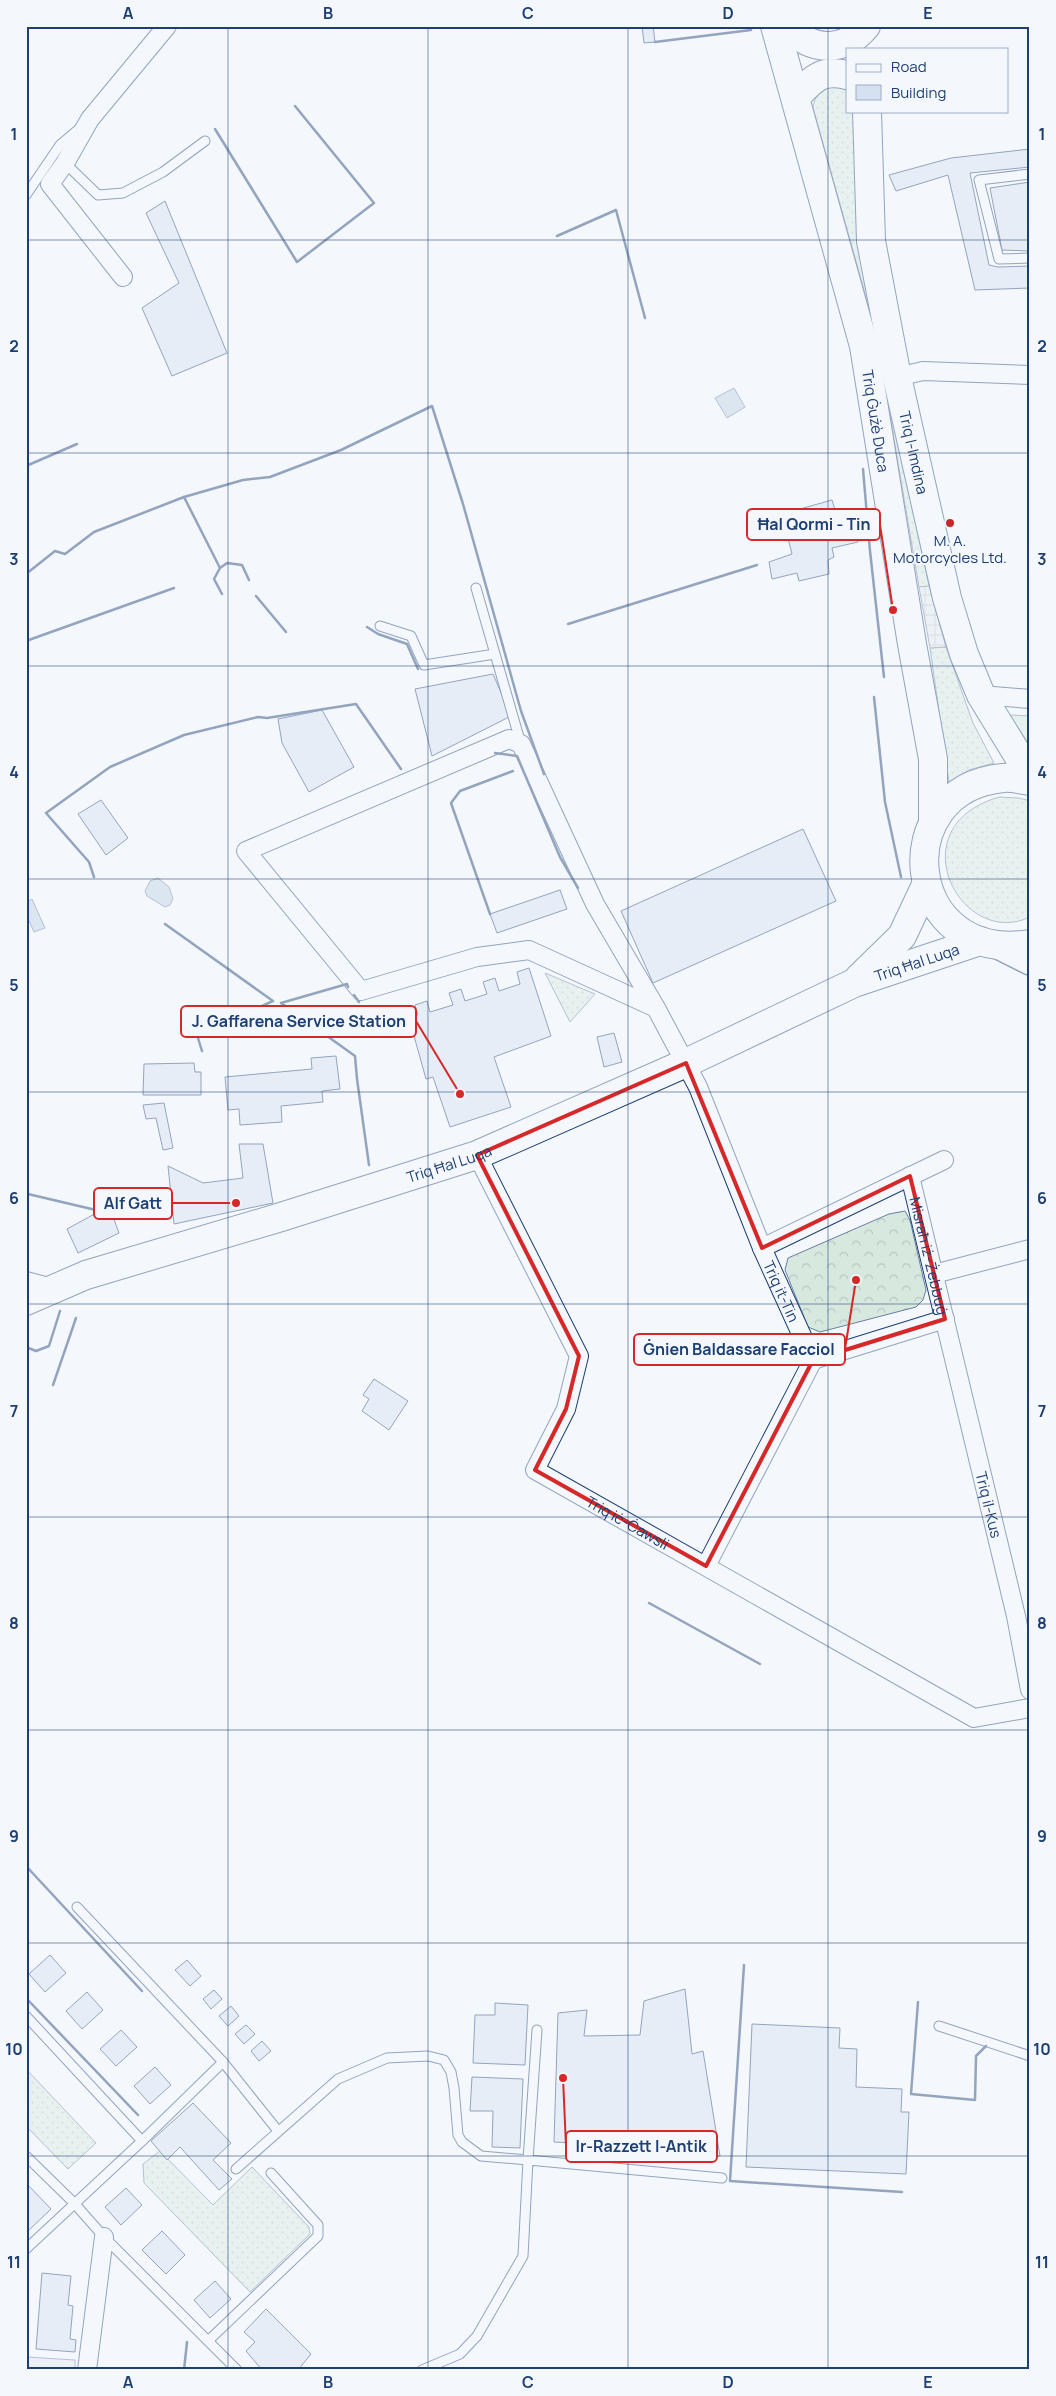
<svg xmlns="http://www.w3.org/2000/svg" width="1056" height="2396" font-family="Manrope,sans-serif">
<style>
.grass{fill:url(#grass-dots);stroke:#687fa3}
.forest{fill:url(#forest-crowns);stroke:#687fa3}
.parking{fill:#e3e8f0;stroke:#687fa3}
.plaza{fill:url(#plaza-grid);stroke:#687fa3}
.water{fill:#bed0e5;stroke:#687fa3}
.building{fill:#d5e0f0;stroke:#1d3f73}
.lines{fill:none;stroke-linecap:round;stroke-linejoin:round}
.lane-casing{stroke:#1d3f73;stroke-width:11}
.street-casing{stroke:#1d3f73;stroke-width:20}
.secondary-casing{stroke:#1d3f73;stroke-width:28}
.highway-casing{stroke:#1d3f73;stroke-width:30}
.lane{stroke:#f4f7fb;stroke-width:9}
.street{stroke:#f4f7fb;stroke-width:18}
.secondary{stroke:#f4f7fb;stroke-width:25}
.highway{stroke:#f4f7fb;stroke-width:28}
.wall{stroke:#1d3f73;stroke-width:2.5}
.marked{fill:none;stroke:#d62828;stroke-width:4;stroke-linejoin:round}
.grid{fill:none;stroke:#1d3f73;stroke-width:1;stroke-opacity:0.55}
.poi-dot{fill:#c62828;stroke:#f4f7fb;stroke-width:2}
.labels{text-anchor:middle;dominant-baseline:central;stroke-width:4;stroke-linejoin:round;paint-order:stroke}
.street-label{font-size:15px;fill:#1d3f73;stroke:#f4f7fb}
.poi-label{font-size:15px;fill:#1d3f73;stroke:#f4f7fb}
.leader{fill:none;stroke:#d62828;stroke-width:2}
.callout-dot{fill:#d62828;stroke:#f4f7fb;stroke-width:2}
.callout{fill:#f4f7fb;stroke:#d62828;stroke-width:2}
.callout-label{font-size:16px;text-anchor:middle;font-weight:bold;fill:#1d3f73}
.neatline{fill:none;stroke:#1d3f73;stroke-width:2}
.grid-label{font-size:16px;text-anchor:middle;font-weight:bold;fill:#1d3f73}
</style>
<defs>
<pattern id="grass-dots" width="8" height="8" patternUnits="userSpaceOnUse" patternTransform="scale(1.25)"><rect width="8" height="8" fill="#d7e8df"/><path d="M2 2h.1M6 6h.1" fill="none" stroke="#b8c8c3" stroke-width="1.8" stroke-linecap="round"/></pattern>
<pattern id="forest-crowns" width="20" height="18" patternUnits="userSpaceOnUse" patternTransform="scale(1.25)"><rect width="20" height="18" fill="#d7e8df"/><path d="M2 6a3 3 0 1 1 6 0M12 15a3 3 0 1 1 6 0" fill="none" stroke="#b8c8c3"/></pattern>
<pattern id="plaza-grid" width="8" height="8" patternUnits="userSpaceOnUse" patternTransform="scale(1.25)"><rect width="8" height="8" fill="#e3e8f0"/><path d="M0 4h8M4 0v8" fill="none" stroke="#c2c8d1"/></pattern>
</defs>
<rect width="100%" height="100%" fill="#f4f7fb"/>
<g class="grass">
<path d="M836,85L847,91V111H858L897,433L929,586L919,587L881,362L863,286L813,108C815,93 822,88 836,85Z"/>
<polygon points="946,647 973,723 994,763 969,770 949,782 930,648"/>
<path d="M999,797L1019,798L1030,801V917C961,950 896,827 999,797Z"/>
<polygon points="545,973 595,994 570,1022"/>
<polygon points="26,2069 96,2143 68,2169 26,2126"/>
<polygon points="160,2151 213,2205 252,2167 309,2227 310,2234 250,2292 144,2183 143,2164"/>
</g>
<g class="forest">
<polygon points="1010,715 1030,716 1030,746"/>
<polygon points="905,1211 910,1220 926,1290 923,1300 916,1307 820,1332 808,1327 785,1270 788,1258 889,1214"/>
</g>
<polygon class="parking" points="26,2357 75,2360 75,2370 26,2370"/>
<polygon class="plaza" points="929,586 946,647 930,648 919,587"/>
<g class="water">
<polygon points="734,388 745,407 727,418 715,398"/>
<polygon points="158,878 169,887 173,899 170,905 165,907 147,896 145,891 150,881"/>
<polygon points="32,899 45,928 34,932 26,914 26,902"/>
</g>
<g class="building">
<polygon points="642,26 653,26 655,42 644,43"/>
<polygon points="1030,149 1030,167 970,173 989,265 998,267 1030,266 1030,288 975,290 948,175 896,191 889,175 951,158"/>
<polygon points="1030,182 1030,251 1002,250 990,188"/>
<polygon points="165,201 227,353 172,376 142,308 179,283 146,213"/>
<polygon points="832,500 840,526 853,522 858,542 832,548 834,557 828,560 829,574 799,581 797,573 772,579 769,562 792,554 782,514"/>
<polygon points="493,674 511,716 432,756 415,689"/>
<polygon points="322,710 354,767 309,792 282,743 278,719"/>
<polygon points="101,800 128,838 106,855 78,814"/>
<polygon points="803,829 836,901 653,983 621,911"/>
<polygon points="560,890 567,909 497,933 490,914"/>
<polygon points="529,968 551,1036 494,1057 511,1107 450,1127 433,1077 426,1079 409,1018 418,1015 415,1005 427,1001 430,1012 453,1005 449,993 461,989 465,1001 487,994 483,982 495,978 499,991 520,984 517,972"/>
<polygon points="614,1033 622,1062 604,1067 597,1037"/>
<polygon points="336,1056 340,1089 322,1091 323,1102 281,1106 282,1122 240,1125 239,1109 228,1110 225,1077 312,1069 311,1058"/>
<polygon points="194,1063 195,1072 201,1072 201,1095 143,1095 144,1064"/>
<polygon points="164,1103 173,1148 163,1150 156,1118 146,1119 143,1105"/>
<polygon points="239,1144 263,1144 273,1203 174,1224 168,1166 203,1183 243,1178"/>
<polygon points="100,1211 112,1214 119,1233 78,1253 67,1229"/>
<polygon points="374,1379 408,1401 389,1430 362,1411 369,1399 363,1395"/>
<polygon points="50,1955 66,1973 45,1992 29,1974"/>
<polygon points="187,1960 201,1976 190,1986 175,1970"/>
<polygon points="685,1989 692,2054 703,2051 720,2156 668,2158 668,2148 554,2142 558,2013 587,2010 584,2036 640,2035 644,2001"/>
<polygon points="214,1990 222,1999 211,2009 203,1999"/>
<polygon points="87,1992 103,2010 82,2029 66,2011"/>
<polygon points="495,2003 528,2005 525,2065 473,2063 475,2015 495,2015"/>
<polygon points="231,2006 239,2016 228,2026 219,2016"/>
<polygon points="752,2024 840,2028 839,2048 857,2049 856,2087 902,2089 901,2112 909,2112 906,2174 746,2167"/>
<polygon points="246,2025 255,2034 244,2044 235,2034"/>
<polygon points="121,2030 137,2047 116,2066 100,2049"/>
<polygon points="262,2041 271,2051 259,2061 251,2051"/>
<polygon points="155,2067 171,2085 150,2104 134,2086"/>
<polygon points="472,2077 523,2079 520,2148 492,2147 493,2111 470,2111"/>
<polygon points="193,2103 231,2143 213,2160 232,2179 219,2190 180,2147 167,2160 151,2141"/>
<polygon points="26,2183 51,2209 26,2233"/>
<polygon points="126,2188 142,2205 121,2225 105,2207"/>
<polygon points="162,2231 185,2255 166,2274 142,2250"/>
<polygon points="42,2273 71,2276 68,2305 73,2306 70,2339 76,2340 75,2352 36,2349"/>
<polygon points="215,2281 231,2299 210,2318 194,2300"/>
<polygon points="266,2309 311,2354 298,2370 262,2370 246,2351 255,2342 244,2332"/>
</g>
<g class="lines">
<defs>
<g id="lane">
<polyline points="65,163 98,195 123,193 163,172 205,141"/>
<polyline points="1030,174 979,180 999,259 1030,258"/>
<polyline points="26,195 60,145 79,129"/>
<polyline points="476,588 521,744"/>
<polyline points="380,626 411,636 424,665 495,654"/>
<polyline points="77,1907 223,2062 278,2131"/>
<polyline points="26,2016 142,2141"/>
<polyline points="939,2026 1030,2056"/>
<polyline points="26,2156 74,2203 104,2237 237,2370"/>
<polyline points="236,2169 338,2079 387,2058 428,2056 444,2060 451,2072 454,2088 458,2135 462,2142 481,2156 528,2160 537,2030"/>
<polyline points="26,2249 142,2141 223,2062"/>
<polyline points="208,2341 318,2236 318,2225 271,2173"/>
<polyline points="422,2370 460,2354 477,2336 523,2256 528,2160 722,2178"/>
</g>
<g id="street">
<polyline points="123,277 50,184 65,163 90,119 167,26"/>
<polyline points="897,377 923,371 1030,375"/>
<polyline points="981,695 1030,699"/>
<path id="s1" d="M656,1008L529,950L477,957L361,991L246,851L509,739L521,744L595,904L656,1008L698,1087L762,1248L813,1360L706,1566"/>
<path id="s2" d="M477,1155L579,1356L566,1409L535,1470L974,1718L1030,1708"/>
<path id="s3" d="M910,1176L1016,1616L1030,1690"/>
<polyline points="762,1248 944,1160"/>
<polyline points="934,1274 1030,1249"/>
<polyline points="26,1281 52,1288"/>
<polyline points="813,1360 945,1319"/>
<polyline points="87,2370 104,2237"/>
</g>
<polyline id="secondary" points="998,946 1030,962"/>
<g id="highway">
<path id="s4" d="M775,26L864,346L912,644L933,759V822"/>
<path d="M788,26C811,52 844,53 866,26"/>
<path d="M796,97C813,79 820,69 847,75"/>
<path id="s5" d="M867,111L871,241L897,377L947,598L964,654L981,695L1030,775"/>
<path d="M1030,781C1021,780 1012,777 1003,778C886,789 903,964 1030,944"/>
<polyline points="859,978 902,936 926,885"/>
<path id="s6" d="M26,1301L86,1275L281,1217L477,1155L686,1063L854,983L980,941"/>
</g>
</defs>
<use href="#lane" class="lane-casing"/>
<use href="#street" class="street-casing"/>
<use href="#secondary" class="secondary-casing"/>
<use href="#highway" class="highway-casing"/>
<use href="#lane" class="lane"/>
<use href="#street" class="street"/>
<use href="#secondary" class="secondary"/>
<use href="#highway" class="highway"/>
<g class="wall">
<polyline points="655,42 751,30"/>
<polyline points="215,129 297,262 374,203 295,106"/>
<polyline points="557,236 616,210 645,318"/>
<polyline points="26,466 77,444"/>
<polyline points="863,469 870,551 884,677"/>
<polyline points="184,497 243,480 270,477 341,450 432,406 463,504 521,711 544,774"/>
<polyline points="220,568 227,563 242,565 249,580"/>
<polyline points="26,574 55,551 65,554 94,532 184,497 220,568 214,579 222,594"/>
<polyline points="256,596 286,632"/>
<polyline points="568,624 757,565"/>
<polyline points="367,627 378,634 407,644 418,669"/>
<polyline points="26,641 174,588"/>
<polyline points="874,697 885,802 901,877"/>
<polyline points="495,753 517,756 560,857 578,888"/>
<polyline points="94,877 89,862 46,813 110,767 184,735 258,717 267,718 356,704 401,769"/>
<polyline points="490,914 451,803 460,791 513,771"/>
<polyline points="165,924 273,1001 197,1035 202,1051"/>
<polyline points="348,987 347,984 281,1003 355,1056 357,1079 369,1165"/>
<polyline points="354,995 359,1002"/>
<polyline points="28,1194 100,1211"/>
<polyline points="26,1347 36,1351 49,1346 60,1311"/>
<polyline points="53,1385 76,1318"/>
<polyline points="649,1603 760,1664"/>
<polyline points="26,1866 142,1991"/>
<polyline points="744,1965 730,2181 902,2192"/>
<polyline points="26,1998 138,2115"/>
<polyline points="918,2002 911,2094 975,2100 976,2056 986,2046"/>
<polyline points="184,2370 187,2342"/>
</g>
</g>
<path d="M0 0H1056V2396H0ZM686,1063L762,1248L910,1176L945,1319L813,1360L706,1566L535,1470L566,1409L579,1356L477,1155Z" fill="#f4f7fb" fill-opacity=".55" fill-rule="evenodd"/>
<path class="marked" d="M686,1063L762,1248L910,1176L945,1319L813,1360L706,1566L535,1470L566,1409L579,1356L477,1155Z"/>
<path class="grid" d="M228,26V2370M428,26V2370M628,26V2370M828,26V2370M26,240H1030M26,453H1030M26,666H1030M26,879H1030M26,1092H1030M26,1304H1030M26,1517H1030M26,1730H1030M26,1943H1030M26,2156H1030"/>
<circle class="poi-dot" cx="950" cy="523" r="5"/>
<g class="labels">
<g class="street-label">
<text stroke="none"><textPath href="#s4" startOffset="408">Triq Ġużè Duca</textPath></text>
<text stroke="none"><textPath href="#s5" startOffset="346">Triq l-Imdina</textPath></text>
<text stroke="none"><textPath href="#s6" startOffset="955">Triq Ħal Luqa</textPath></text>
<text stroke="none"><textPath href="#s6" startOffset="445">Triq Ħal Luqa</textPath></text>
<text stroke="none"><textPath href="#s3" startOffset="82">Misraħ iż-Żebbuġ</textPath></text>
<text stroke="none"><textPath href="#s1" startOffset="1400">Triq it-Tin</textPath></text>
<text stroke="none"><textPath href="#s3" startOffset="338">Triq il-Kus</textPath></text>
<text stroke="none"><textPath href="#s2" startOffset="455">Triq iċ-Ċawsli</textPath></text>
</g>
<g class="poi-label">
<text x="950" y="540">M. A.<tspan x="950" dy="17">Motorcycles Ltd.</tspan></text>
</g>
</g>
<path class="leader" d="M893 610L880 525M460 1094L416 1021M236 1203L172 1203M856 1280L845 1349M563 2078L566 2146"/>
<g class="callout-dot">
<circle cx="893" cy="610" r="5"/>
<circle cx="460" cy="1094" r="5"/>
<circle cx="236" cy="1203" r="5"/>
<circle cx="856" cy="1280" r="5"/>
<circle cx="563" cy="2078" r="5"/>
</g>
<g class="callout">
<rect x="747" y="509" width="133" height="31" rx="5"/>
<rect x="181" y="1006" width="235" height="31" rx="5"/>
<rect x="94" y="1188" width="78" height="31" rx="5"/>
<rect x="634" y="1334" width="211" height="31" rx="5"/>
<rect x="566" y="2131" width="151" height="31" rx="5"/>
</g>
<g class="callout-label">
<text x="814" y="530">Ħal Qormi - Tin</text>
<text x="299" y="1027">J. Gaffarena Service Station</text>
<text x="133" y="1209">Alf Gatt</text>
<text x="739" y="1355">Ġnien Baldassare Facciol</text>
<text x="641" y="2152">Ir-Razzett l-Antik</text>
</g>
<rect width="1056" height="2396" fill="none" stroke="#f4f7fb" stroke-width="55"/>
<rect x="846" y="48" width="162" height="65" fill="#f4f7fb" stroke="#9eadc5"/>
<rect x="856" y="64" width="25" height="8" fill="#f4f7fb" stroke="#9eadc5"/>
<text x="891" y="72" font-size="15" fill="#1d3f73">Road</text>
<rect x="856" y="85" width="25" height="15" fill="#d5e0f0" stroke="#9eadc5"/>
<text x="891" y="98" font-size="15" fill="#1d3f73">Building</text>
<rect x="28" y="28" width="1000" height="2340" class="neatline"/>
<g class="grid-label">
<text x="128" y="19">A</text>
<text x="328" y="19">B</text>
<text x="528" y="19">C</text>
<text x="728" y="19">D</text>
<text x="928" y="19">E</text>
<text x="14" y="140">1</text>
<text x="1042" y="140">1</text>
<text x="14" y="352">2</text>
<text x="1042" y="352">2</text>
<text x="14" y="565">3</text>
<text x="1042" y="565">3</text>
<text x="14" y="778">4</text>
<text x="1042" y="778">4</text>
<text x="14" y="991">5</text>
<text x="1042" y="991">5</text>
<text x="14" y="1204">6</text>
<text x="1042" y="1204">6</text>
<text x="14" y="1417">7</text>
<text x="1042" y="1417">7</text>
<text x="14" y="1629">8</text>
<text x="1042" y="1629">8</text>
<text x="14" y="1842">9</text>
<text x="1042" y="1842">9</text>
<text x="14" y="2055">10</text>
<text x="1042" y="2055">10</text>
<text x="14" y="2268">11</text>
<text x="1042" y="2268">11</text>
<text x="128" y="2388">A</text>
<text x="328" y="2388">B</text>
<text x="528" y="2388">C</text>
<text x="728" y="2388">D</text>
<text x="928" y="2388">E</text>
</g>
</svg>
